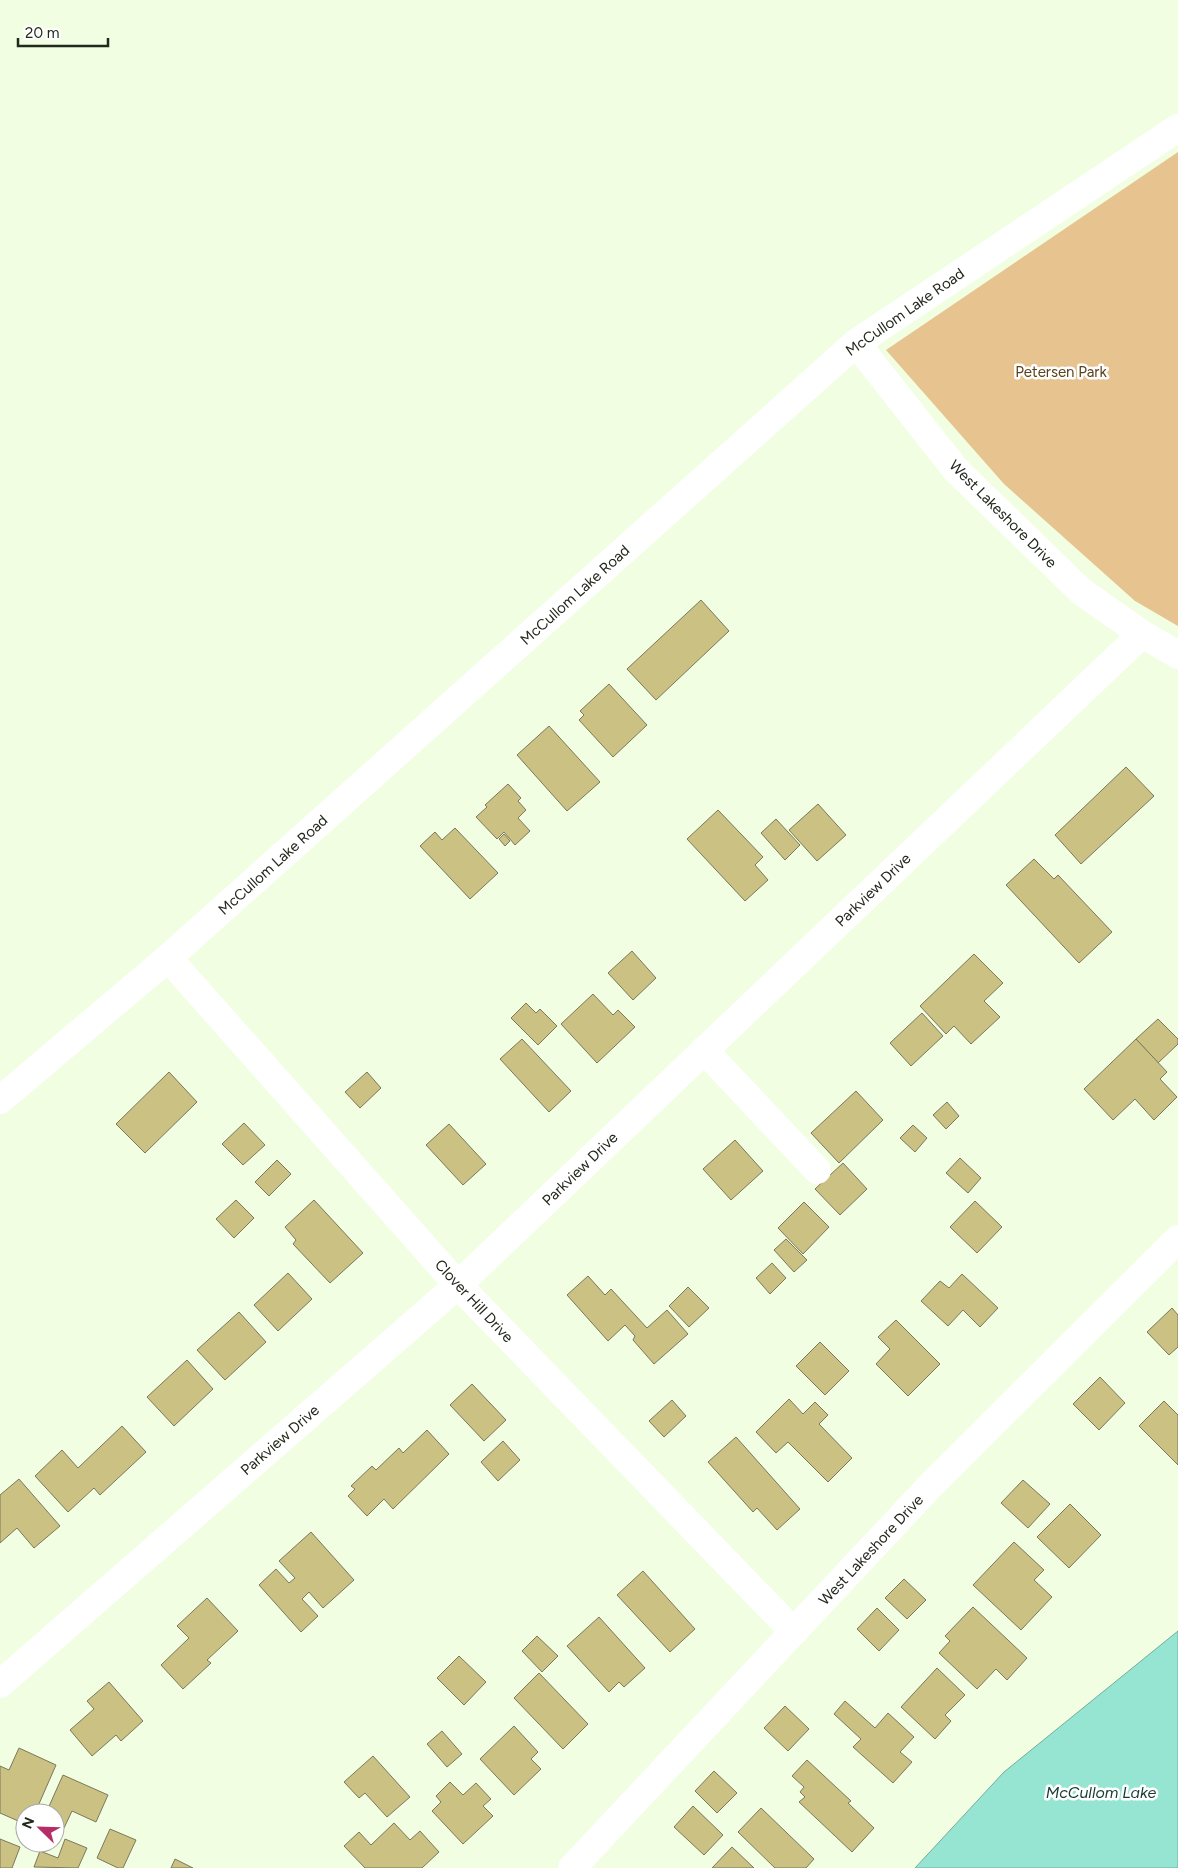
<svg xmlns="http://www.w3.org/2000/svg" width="1178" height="1868" font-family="Figtree,sans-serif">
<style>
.green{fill:#e7c38f}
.water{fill:#96e5d2;stroke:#74ac9c}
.building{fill:#cac183;stroke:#7b785d}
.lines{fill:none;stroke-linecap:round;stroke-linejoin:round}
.minor{stroke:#fff;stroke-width:28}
.labels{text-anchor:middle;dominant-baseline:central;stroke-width:5;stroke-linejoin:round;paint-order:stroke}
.street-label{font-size:15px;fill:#23281d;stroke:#fff}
.park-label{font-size:15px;fill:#5c4219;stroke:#fff}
.water-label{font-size:16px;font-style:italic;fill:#163b34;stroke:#fff}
</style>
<rect width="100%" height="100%" fill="#f1fee2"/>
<polygon class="green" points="1178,152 1178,626 1135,601 1004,484 886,350"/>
<polygon class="water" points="1178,1631 1178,1868 915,1868 1004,1772"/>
<g class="building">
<polygon points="701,600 729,631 656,700 627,669"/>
<polygon points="609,684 647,725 613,757 579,720 584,715 580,711"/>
<polygon points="549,726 600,782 567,811 517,755"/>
<polygon points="1126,767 1154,796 1081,864 1055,835"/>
<polygon points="508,784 521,798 518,801 526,810 518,818 530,831 515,845 504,832 497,839 476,817 487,807 485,805"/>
<polygon points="818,804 846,835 817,861 789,830"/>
<polygon points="718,810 763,857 755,865 768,880 745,901 687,839"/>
<polygon points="776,819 800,845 785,860 761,833"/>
<polygon points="455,828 498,873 470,899 420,846 435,832 442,840"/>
<polygon points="504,834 510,841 505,846 499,839"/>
<polygon points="1034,859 1054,879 1058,875 1112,932 1079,963 1006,885"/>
<polygon points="632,951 656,978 633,1000 608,973"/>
<polygon points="974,954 1003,983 984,1001 1000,1017 971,1044 954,1026 946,1034 920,1006"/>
<polygon points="593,994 613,1015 618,1010 635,1027 597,1063 561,1024"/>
<polygon points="526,1003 536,1013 540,1009 557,1026 538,1045 511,1018"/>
<polygon points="922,1013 943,1036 911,1066 890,1043"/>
<polygon points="1158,1019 1178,1039 1178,1044 1158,1063 1136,1039"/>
<polygon points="522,1039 571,1091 549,1112 500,1059"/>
<polygon points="1136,1039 1167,1072 1160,1079 1177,1097 1154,1120 1135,1099 1113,1120 1084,1089"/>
<polygon points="169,1072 197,1102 145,1153 116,1124"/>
<polygon points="367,1072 381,1088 360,1108 345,1092"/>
<polygon points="856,1091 883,1120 839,1163 811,1133"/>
<polygon points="947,1102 959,1116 946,1129 933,1115"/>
<polygon points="244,1123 265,1145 243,1165 222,1144"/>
<polygon points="449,1124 486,1164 463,1185 426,1145"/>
<polygon points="913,1125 927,1138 915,1152 900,1138"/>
<polygon points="735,1140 763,1171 731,1200 703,1169"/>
<polygon points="960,1158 981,1178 968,1193 946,1173"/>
<polygon points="277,1160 291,1174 269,1196 255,1182"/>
<polygon points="843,1163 867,1189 840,1215 815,1189"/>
<polygon points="236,1200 254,1218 234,1238 216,1219"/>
<polygon points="314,1200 363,1253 330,1283 293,1244 296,1240 285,1227"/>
<polygon points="975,1201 1002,1227 977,1253 950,1227"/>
<polygon points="804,1202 829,1227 803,1254 778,1228"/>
<polygon points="786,1239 807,1260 794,1272 774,1250"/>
<polygon points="772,1263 786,1278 770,1294 756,1278"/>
<polygon points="288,1273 312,1299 278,1331 254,1305"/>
<polygon points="962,1274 998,1308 980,1327 963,1310 948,1326 921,1301 940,1281 949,1288"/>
<polygon points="588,1276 605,1295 611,1289 647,1328 667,1310 688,1334 654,1364 633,1340 635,1336 625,1325 608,1341 567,1295"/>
<polygon points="688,1287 709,1308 689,1327 669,1306"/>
<polygon points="1172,1308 1178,1315 1178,1347 1169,1355 1147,1332"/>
<polygon points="239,1312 266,1342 225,1380 197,1350"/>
<polygon points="896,1320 940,1364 908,1396 876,1364 890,1349 878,1337"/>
<polygon points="820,1342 849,1371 825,1395 796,1366"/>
<polygon points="187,1360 213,1389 174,1426 147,1397"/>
<polygon points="1100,1377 1125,1403 1099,1430 1073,1404"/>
<polygon points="472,1384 506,1420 484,1441 450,1405"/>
<polygon points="789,1399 803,1414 815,1402 828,1415 819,1424 852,1458 828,1482 788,1442 776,1453 756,1432"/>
<polygon points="672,1400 686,1416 664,1437 649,1421"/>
<polygon points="1164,1401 1178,1415 1178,1465 1139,1426"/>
<polygon points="122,1426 146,1452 100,1495 94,1488 68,1512 35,1476 62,1450 78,1468"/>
<polygon points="427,1430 449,1454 393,1509 384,1499 367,1516 348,1496 355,1489 351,1486 372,1466 376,1470 399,1448 403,1453"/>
<polygon points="736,1437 800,1509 777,1530 757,1508 753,1512 708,1462"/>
<polygon points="503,1441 520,1460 498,1481 481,1462"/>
<polygon points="19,1479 60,1526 34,1548 17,1528 0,1543 0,1495"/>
<polygon points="1023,1480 1050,1504 1028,1528 1001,1503"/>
<polygon points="1070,1504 1101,1535 1069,1568 1037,1537"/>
<polygon points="311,1532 354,1580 323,1608 309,1592 302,1599 318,1616 301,1632 259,1585 276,1569 289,1583 295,1578 279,1561"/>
<polygon points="1014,1542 1044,1570 1034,1580 1052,1597 1021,1630 973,1585"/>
<polygon points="643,1571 695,1629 670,1652 617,1595"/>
<polygon points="904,1579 926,1600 907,1619 885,1598"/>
<polygon points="207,1598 238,1631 207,1660 211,1663 183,1689 161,1665 189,1638 177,1626"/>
<polygon points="973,1607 1027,1658 1007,1680 996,1669 977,1689 939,1653 950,1641 945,1636"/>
<polygon points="877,1608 899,1630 879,1651 857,1629"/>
<polygon points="599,1617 645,1668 624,1687 619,1682 609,1692 567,1646"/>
<polygon points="537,1636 558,1656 542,1672 522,1651"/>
<polygon points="459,1656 486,1682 464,1705 437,1678"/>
<polygon points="937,1668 965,1695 945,1715 951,1721 935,1739 901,1707"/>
<polygon points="539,1673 588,1724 563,1749 514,1698"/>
<polygon points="109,1682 143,1721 121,1741 116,1735 92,1756 70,1730 94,1709 87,1701"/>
<polygon points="845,1701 875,1728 888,1713 914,1737 900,1752 912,1762 893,1783 853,1747 861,1739 834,1714"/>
<polygon points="785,1706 809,1729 788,1751 764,1728"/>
<polygon points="514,1726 538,1752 531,1759 541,1769 514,1795 480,1759"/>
<polygon points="442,1731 462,1754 447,1767 427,1744"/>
<polygon points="19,1748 56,1765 35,1813 25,1813 25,1824 0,1813 0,1766 9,1770"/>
<polygon points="373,1756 410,1797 387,1817 365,1793 359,1798 344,1782"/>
<polygon points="807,1760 851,1801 848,1803 874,1828 852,1852 799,1802 805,1797 800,1792 804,1787 792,1776"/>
<polygon points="714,1771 737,1793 717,1813 695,1791"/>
<polygon points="63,1775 108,1795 96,1822 72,1811 64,1828 55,1823 55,1813 46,1813"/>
<polygon points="450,1782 463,1795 476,1783 491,1799 483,1806 493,1816 463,1844 432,1811 441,1802 436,1796"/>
<polygon points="693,1806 723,1835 704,1855 674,1827"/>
<polygon points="761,1808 814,1859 806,1868 775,1868 738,1832"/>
<polygon points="394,1823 410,1840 420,1831 439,1852 422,1868 365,1868 344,1846 359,1832 371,1845"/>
<polygon points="110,1829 136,1840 123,1868 118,1868 97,1858"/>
<polygon points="0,1839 20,1847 12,1868 0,1868"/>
<polygon points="65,1839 87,1848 78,1868 34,1867 40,1851 58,1858"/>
<polygon points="732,1847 754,1868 712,1868"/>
<polygon points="175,1859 193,1868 171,1868"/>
</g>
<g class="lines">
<g class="minor">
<polyline points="856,343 956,470 1082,592 1142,634 1178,655"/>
<polyline points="168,958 458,1285 794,1632"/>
<polyline points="704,1050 817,1170"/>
<polyline points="0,1100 168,958 856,343 1178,128"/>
<polyline points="0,1684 458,1285 1142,634"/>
<polyline points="572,1868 931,1485 1178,1239"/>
</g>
</g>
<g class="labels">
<g class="street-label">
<text transform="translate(905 312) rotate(-35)">McCullom Lake Road</text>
<text transform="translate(1003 514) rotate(45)">West Lakeshore Drive</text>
<text transform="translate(575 595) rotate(-42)">McCullom Lake Road</text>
<text transform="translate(273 865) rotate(-42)">McCullom Lake Road</text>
<text transform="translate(873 890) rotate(-44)">Parkview Drive</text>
<text transform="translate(580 1169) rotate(-44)">Parkview Drive</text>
<text transform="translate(474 1301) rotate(47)">Clover Hill Drive</text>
<text transform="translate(280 1440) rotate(-41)">Parkview Drive</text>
<text transform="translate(871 1550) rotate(-47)">West Lakeshore Drive</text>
</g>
<g class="park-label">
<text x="1061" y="372">Petersen Park</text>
</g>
<g class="water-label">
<text x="1101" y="1792">McCullom Lake</text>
</g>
</g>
<g transform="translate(40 1828) rotate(293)"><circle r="24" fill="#ffffff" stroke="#a7a9a5"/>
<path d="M0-4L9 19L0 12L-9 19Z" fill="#b62c68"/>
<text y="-8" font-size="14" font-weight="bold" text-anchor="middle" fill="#23281d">N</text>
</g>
<path d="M18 38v8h90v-8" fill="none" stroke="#23281d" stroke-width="2.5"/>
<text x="25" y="38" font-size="15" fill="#23281d" stroke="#ffffff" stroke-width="4" paint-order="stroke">20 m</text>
</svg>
